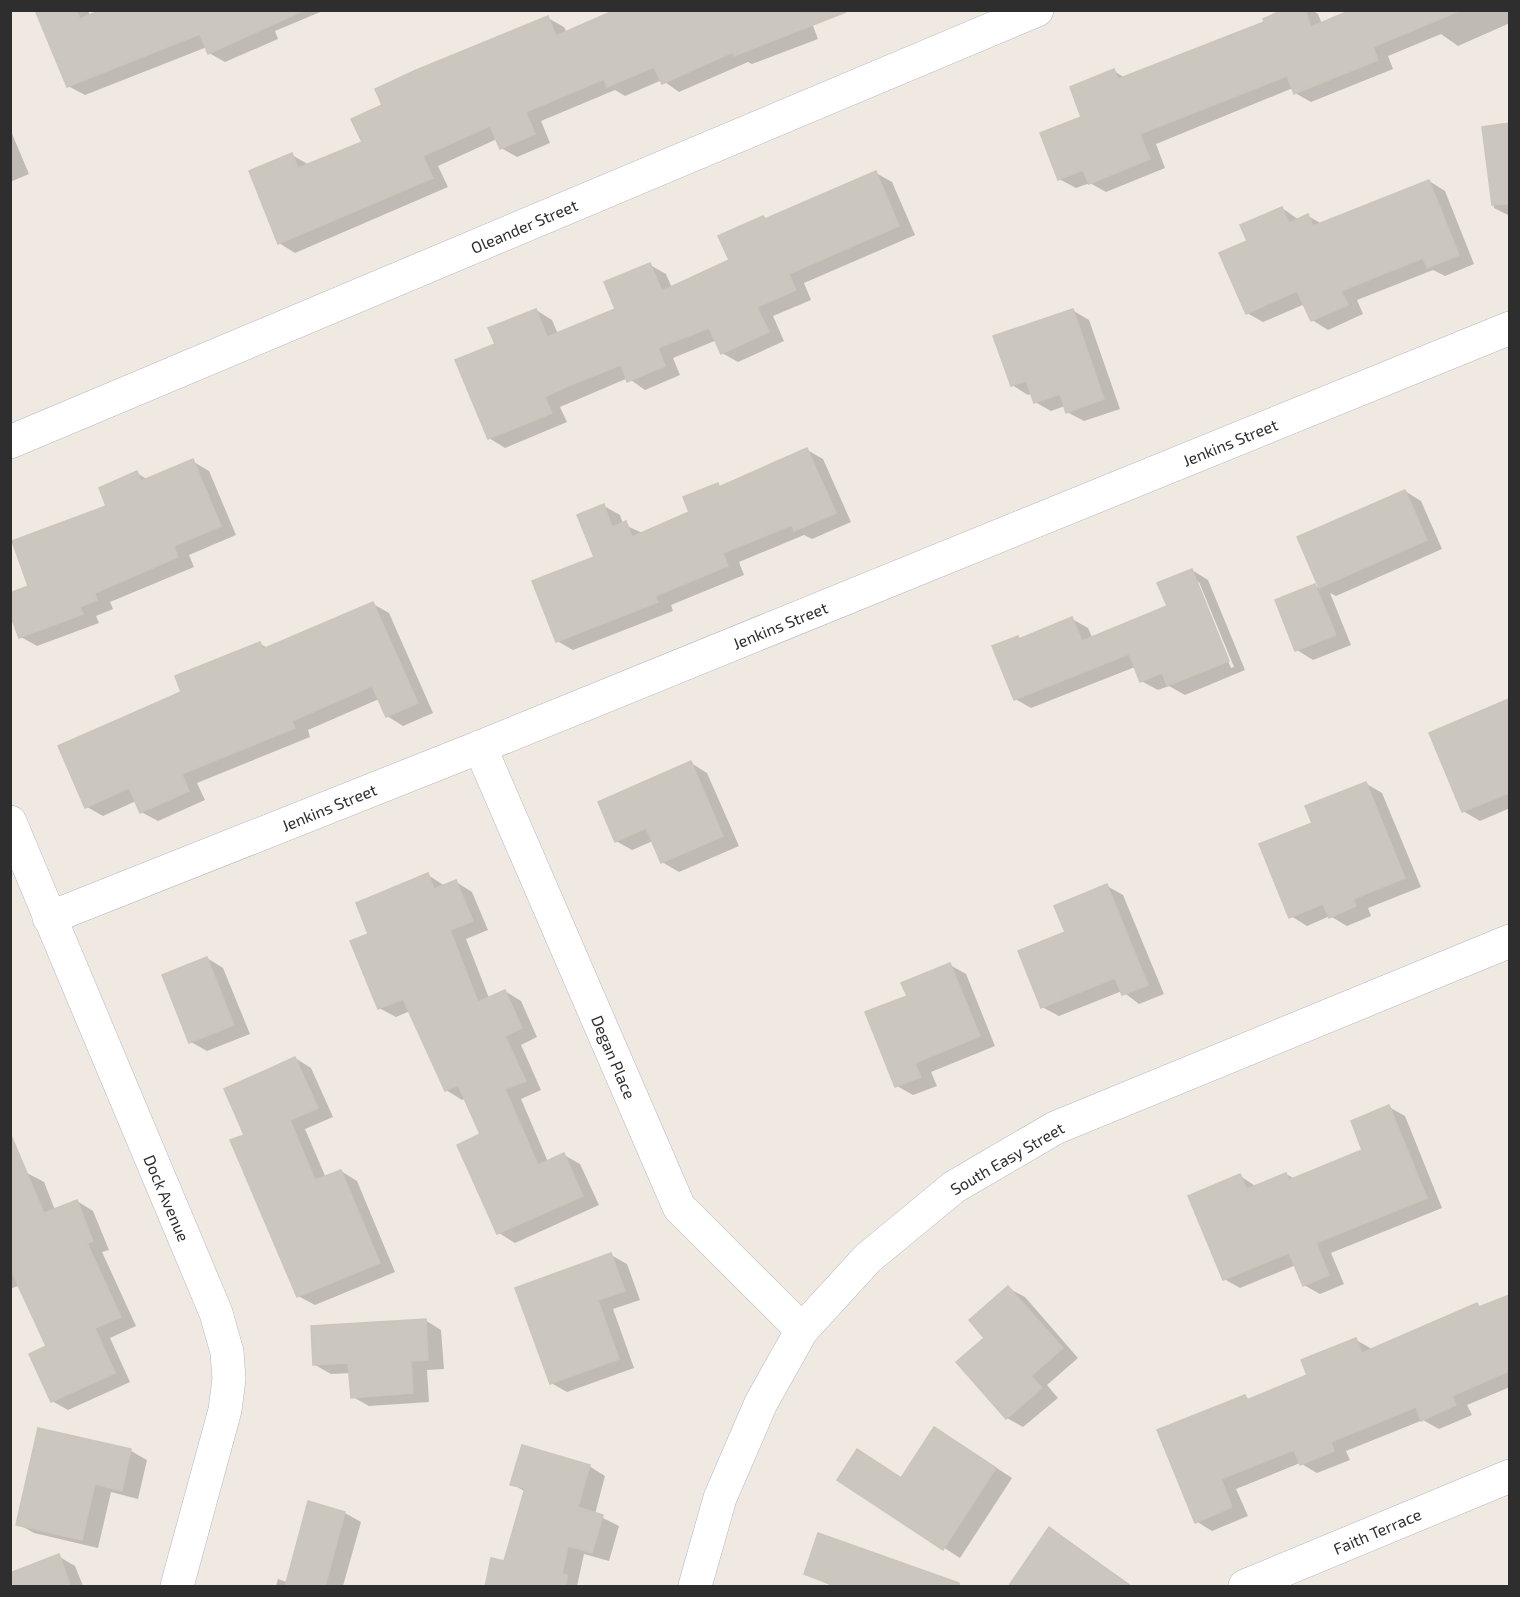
<svg xmlns="http://www.w3.org/2000/svg" width="1520" height="1597" font-family="'Exo 2',sans-serif">
<style>
.shadow{fill:#0003;fill-rule:evenodd}
.building{fill:#cbc7bf;stroke:#cbc5ba;stroke-width:1.5}
.lines{fill:none;stroke-linecap:round;stroke-linejoin:round}
.minor-casing{stroke:#b4b7c1;stroke-width:34}
.minor{stroke:#fff;stroke-width:33}
.labels{text-anchor:middle;dominant-baseline:central;stroke-width:5;stroke-linejoin:round;paint-order:stroke}
.street-label{font-size:16px;fill:#2e2e2e;stroke:#fff}
</style>
<rect width="100%" height="100%" fill="#efe9e1"/>
<g class="shadow">
<polygon points="37,10 88,10 90,16 104,10 325,10 275,31 278,39 225,62 209,53 207,47 85,95 68,86"/>
<polygon points="619,10 807,10 818,39 752,64 748,62 679,92 662,80 625,96 615,90 541,121 550,143 517,157 501,148 497,139 438,166 448,187 295,253 279,243 292,155 309,165 364,143 384,105 548,18 564,27 567,33"/>
<polygon points="1287,10 1312,10 1318,14 1322,24 1354,10 1510,10 1510,23 1458,46 1441,34 1388,56 1393,69 1311,102 1295,93 1293,88 1156,144 1165,168 1106,192 1090,183 1076,188 1059,179 1083,118 1114,71 1125,78 1266,22"/>
<polygon points="1510,125 1510,216 1494,208 1484,128"/>
<polygon points="10,129 29,174 10,182"/>
<polygon points="876,173 892,182 915,235 804,283 811,300 773,316 784,341 738,362 722,353 717,340 673,358 680,375 645,390 628,378 560,407 567,422 505,448 489,438 497,345 536,310 552,320 558,334 617,310 650,265 666,274 672,288 731,261 763,217 767,220"/>
<polygon points="1429,181 1445,191 1474,264 1445,276 1433,270 1357,300 1363,314 1328,330 1312,320 1305,304 1263,322 1247,313 1249,242 1282,208 1299,220 1308,216 1322,224"/>
<polygon points="1072,310 1089,320 1120,409 1084,421 1067,412 1065,406 1051,411 1035,402 1032,393 1028,395 1012,385"/>
<polygon points="807,450 823,459 851,522 812,539 804,535 739,562 744,575 671,605 673,611 573,650 557,641 596,558 604,506 620,515 623,524 642,533 691,513 718,485 723,488"/>
<polygon points="192,461 209,471 236,535 189,555 194,567 110,602 113,609 96,616 99,623 37,646 21,637 30,587 137,473 148,480"/>
<polygon points="1405,491 1421,501 1442,549 1336,596 1330,593 1351,645 1313,660 1297,650 1315,585 1320,589 1299,538"/>
<path d="M1192,570L1208,580L1245,670L1185,695L1169,686L1158,690L1141,681L1135,667L1031,708L1015,699L1017,637L1021,639L1072,619L1088,628L1093,639L1169,607ZM1196,582H1199L1234,667L1231,668Z"/>
<polygon points="373,604 389,613 433,713 403,726 387,716 379,699 308,730 310,737 197,783 205,800 158,821 141,812 136,801 103,816 87,807 183,692 260,644 268,648"/>
<polygon points="1510,701 1510,808 1480,821 1463,811 1431,734"/>
<polygon points="691,763 707,773 739,846 679,872 662,862 653,841 632,850 616,841"/>
<polygon points="1365,783 1382,793 1421,887 1368,908 1371,916 1347,926 1330,916 1307,926 1291,916 1314,823"/>
<polygon points="428,875 445,886 456,882 472,892 488,930 466,939 489,998 505,991 521,1001 537,1037 521,1045 541,1090 521,1099 548,1162 564,1155 580,1164 599,1205 515,1243 499,1233 459,1146 482,1135 466,1098 462,1100 446,1090 410,1011 396,1017 379,1008 370,934"/>
<polygon points="1107,886 1123,895 1164,994 1139,1004 1122,991 1059,1016 1042,1007 1067,933"/>
<polygon points="207,958 223,968 250,1034 207,1051 191,1042"/>
<polygon points="950,965 966,974 995,1046 931,1072 937,1086 913,1095 897,1086 909,997"/>
<polygon points="295,1058 311,1068 333,1117 305,1129 326,1178 341,1171 357,1181 395,1272 315,1305 298,1296 246,1135"/>
<polygon points="1389,1107 1405,1116 1442,1208 1331,1253 1344,1284 1320,1294 1304,1285 1296,1265 1240,1288 1224,1279 1240,1176 1257,1187 1286,1174 1295,1179 1364,1151"/>
<polygon points="10,1157 19,1176 27,1173 44,1182 55,1210 77,1201 93,1211 109,1250 102,1252 136,1326 110,1338 130,1382 68,1410 52,1401 48,1347 20,1285 10,1289"/>
<polygon points="611,1255 627,1264 640,1300 613,1309 634,1368 567,1392 551,1383"/>
<polygon points="1008,1288 1025,1297 1078,1358 1047,1385 1058,1398 1023,1427 1007,1418 986,1338"/>
<polygon points="1510,1296 1510,1387 1467,1405 1472,1415 1439,1429 1423,1420 1346,1451 1350,1460 1317,1473 1300,1463 1236,1489 1248,1516 1212,1531 1196,1521 1245,1397 1251,1400 1309,1376 1356,1340 1372,1349 1477,1305 1482,1308"/>
<polygon points="425,1320 441,1330 444,1369 427,1370 429,1402 369,1406 353,1397 351,1373 331,1374 315,1365"/>
<polygon points="951,1438 1012,1478 960,1558 839,1480 902,1479"/>
<polygon points="131,1451 147,1460 138,1499 111,1492 98,1548 34,1533 18,1524"/>
<polygon points="589,1466 605,1476 595,1514 619,1526 609,1561 584,1554 577,1586 487,1586 505,1563 526,1492 512,1484"/>
<polygon points="345,1513 361,1522 343,1586 276,1586 278,1579 287,1582"/>
<polygon points="1050,1529 1066,1539 1132,1586 1010,1586"/>
<polygon points="58,1556 75,1566 83,1586 10,1586"/>
<polygon points="806,1573 926,1586 832,1586"/>
</g>
<g class="building">
<polygon points="35,10 76,10 80,19 101,10 305,10 208,54 200,34 67,87"/>
<polygon points="615,10 846,12 734,56 733,52 662,84 654,67 607,87 604,79 526,112 535,134 500,149 490,126 423,156 433,178 278,244 249,171 292,153 298,168 362,142 351,119 382,105 375,89 414,71 548,16 556,36"/>
<polygon points="1283,10 1305,10 1311,27 1351,10 1459,11 1373,47 1378,60 1294,94 1287,76 1140,134 1150,159 1089,184 1083,170 1058,180 1040,133 1081,117 1070,87 1114,69 1118,79 1264,22 1263,19"/>
<polygon points="1509,123 1509,204 1492,205 1482,127"/>
<polygon points="876,171 899,226 789,274 796,290 757,307 769,332 721,354 709,328 658,348 665,366 627,382 621,365 568,386 545,397 552,413 488,439 455,360 495,344 488,328 536,309 547,337 615,309 604,282 650,263 662,291 729,260 718,236 763,216 765,219"/>
<polygon points="1429,180 1459,255 1427,268 1423,258 1341,291 1348,305 1311,321 1297,291 1246,314 1219,253 1247,241 1240,225 1282,207 1289,223 1308,214 1313,226"/>
<polygon points="1073,309 1104,399 1066,413 1060,394 1034,403 1026,381 1011,386 993,336"/>
<polygon points="807,448 836,513 794,531 792,525 723,553 728,566 655,596 658,602 556,642 532,581 594,557 577,515 604,504 612,527 626,521 632,537 689,512 683,497 718,483 719,487"/>
<polygon points="193,459 221,526 174,546 178,557 95,593 97,600 80,607 83,614 19,638 10,614 10,593 28,586 12,541 106,506 99,488 137,471 141,481"/>
<polygon points="1405,490 1427,540 1319,588 1297,537"/>
<polygon points="1192,569 1229,661 1167,686 1162,673 1140,682 1129,654 1014,700 992,646 1018,636 1019,639 1072,617 1082,641 1167,606 1157,583"/>
<polygon points="1315,584 1336,635 1295,651 1275,600"/>
<polygon points="373,602 418,703 386,717 372,686 292,721 295,728 182,774 189,791 140,813 129,788 85,808 58,746 181,692 175,676 260,642 263,649"/>
<polygon points="1509,699 1509,793 1462,812 1429,733"/>
<polygon points="691,761 723,836 661,863 646,828 615,842 598,802"/>
<polygon points="1366,782 1405,878 1353,899 1356,906 1329,918 1323,904 1289,918 1259,844 1312,823 1305,806"/>
<polygon points="428,873 434,889 456,880 473,921 450,930 478,1002 505,990 522,1028 505,1036 526,1081 505,1089 538,1165 564,1153 583,1196 497,1234 457,1145 480,1134 458,1085 445,1091 403,999 378,1009 350,941 368,934 356,903"/>
<polygon points="1107,884 1148,985 1122,995 1115,978 1041,1008 1018,951 1065,932 1054,906"/>
<polygon points="207,957 234,1025 189,1043 162,975"/>
<polygon points="950,963 980,1036 915,1063 921,1077 895,1087 865,1012 907,996 901,983"/>
<polygon points="295,1057 318,1108 290,1120 315,1180 341,1170 380,1263 297,1297 230,1140 244,1135 224,1089"/>
<polygon points="1389,1105 1427,1198 1316,1243 1329,1275 1303,1286 1289,1253 1223,1280 1188,1196 1240,1174 1247,1189 1286,1173 1289,1180 1362,1150 1351,1121"/>
<polygon points="10,1133 44,1213 77,1200 93,1241 87,1243 121,1317 95,1328 115,1373 51,1402 29,1354 46,1346 10,1268"/>
<polygon points="611,1253 625,1291 598,1300 619,1359 550,1384 515,1288"/>
<polygon points="1008,1286 1063,1348 1031,1376 1042,1388 1006,1419 956,1362 984,1338 969,1320"/>
<polygon points="1509,1295 1509,1371 1452,1396 1456,1405 1421,1421 1416,1407 1331,1442 1334,1451 1300,1465 1294,1450 1221,1479 1232,1507 1195,1523 1157,1430 1245,1395 1247,1400 1307,1375 1301,1360 1356,1338 1362,1353 1477,1303 1479,1307"/>
<polygon points="426,1319 428,1360 411,1361 413,1393 351,1398 348,1363 313,1365 311,1326"/>
<polygon points="934,1427 996,1468 943,1550 837,1480 857,1449 901,1478"/>
<polygon points="38,1428 131,1449 122,1491 95,1484 82,1540 16,1525"/>
<polygon points="522,1445 590,1465 578,1507 603,1515 592,1553 568,1546 562,1574 567,1575 566,1587 485,1587 491,1558 504,1561 525,1488 510,1485"/>
<polygon points="308,1501 345,1512 325,1587 285,1587"/>
<polygon points="1049,1527 1131,1587 1008,1587"/>
<polygon points="818,1533 959,1583 959,1587 838,1587 804,1574"/>
<polygon points="59,1554 71,1587 10,1587 10,1573"/>
</g>
<g class="lines">
<defs>
<g id="minor">
<polyline points="10,442 1037,10"/>
<polyline points="480,747 679,1207 802,1330"/>
<polyline points="10,822 216,1313 227,1352 229,1379 225,1410 177,1586"/>
<polyline points="49,918 480,747 1510,328"/>
<polyline points="695,1586 720,1498 761,1403 802,1330 868,1258 954,1187 1055,1128 1510,941"/>
<polyline points="1245,1586 1510,1476"/>
</g>
</defs>
<use href="#minor" class="minor-casing"/>
<use href="#minor" class="minor"/>
</g>
<g class="labels">
<g class="street-label">
<text transform="translate(524 226) rotate(-23)">Oleander Street</text>
<text transform="translate(1230 442) rotate(-22)">Jenkins Street</text>
<text transform="translate(780 625) rotate(-22)">Jenkins Street</text>
<text transform="translate(329 807) rotate(-22)">Jenkins Street</text>
<text transform="translate(614 1057) rotate(67)">Degan Place</text>
<text transform="translate(1007 1158) rotate(-30)">South Easy Street</text>
<text transform="translate(167 1198) rotate(67)">Dock Avenue</text>
<text transform="translate(1377 1531) rotate(-23)">Faith Terrace</text>
</g>
</g>
<rect width="1520" height="1597" fill="none" stroke="#2e2e2e" stroke-width="24"/>
</svg>
